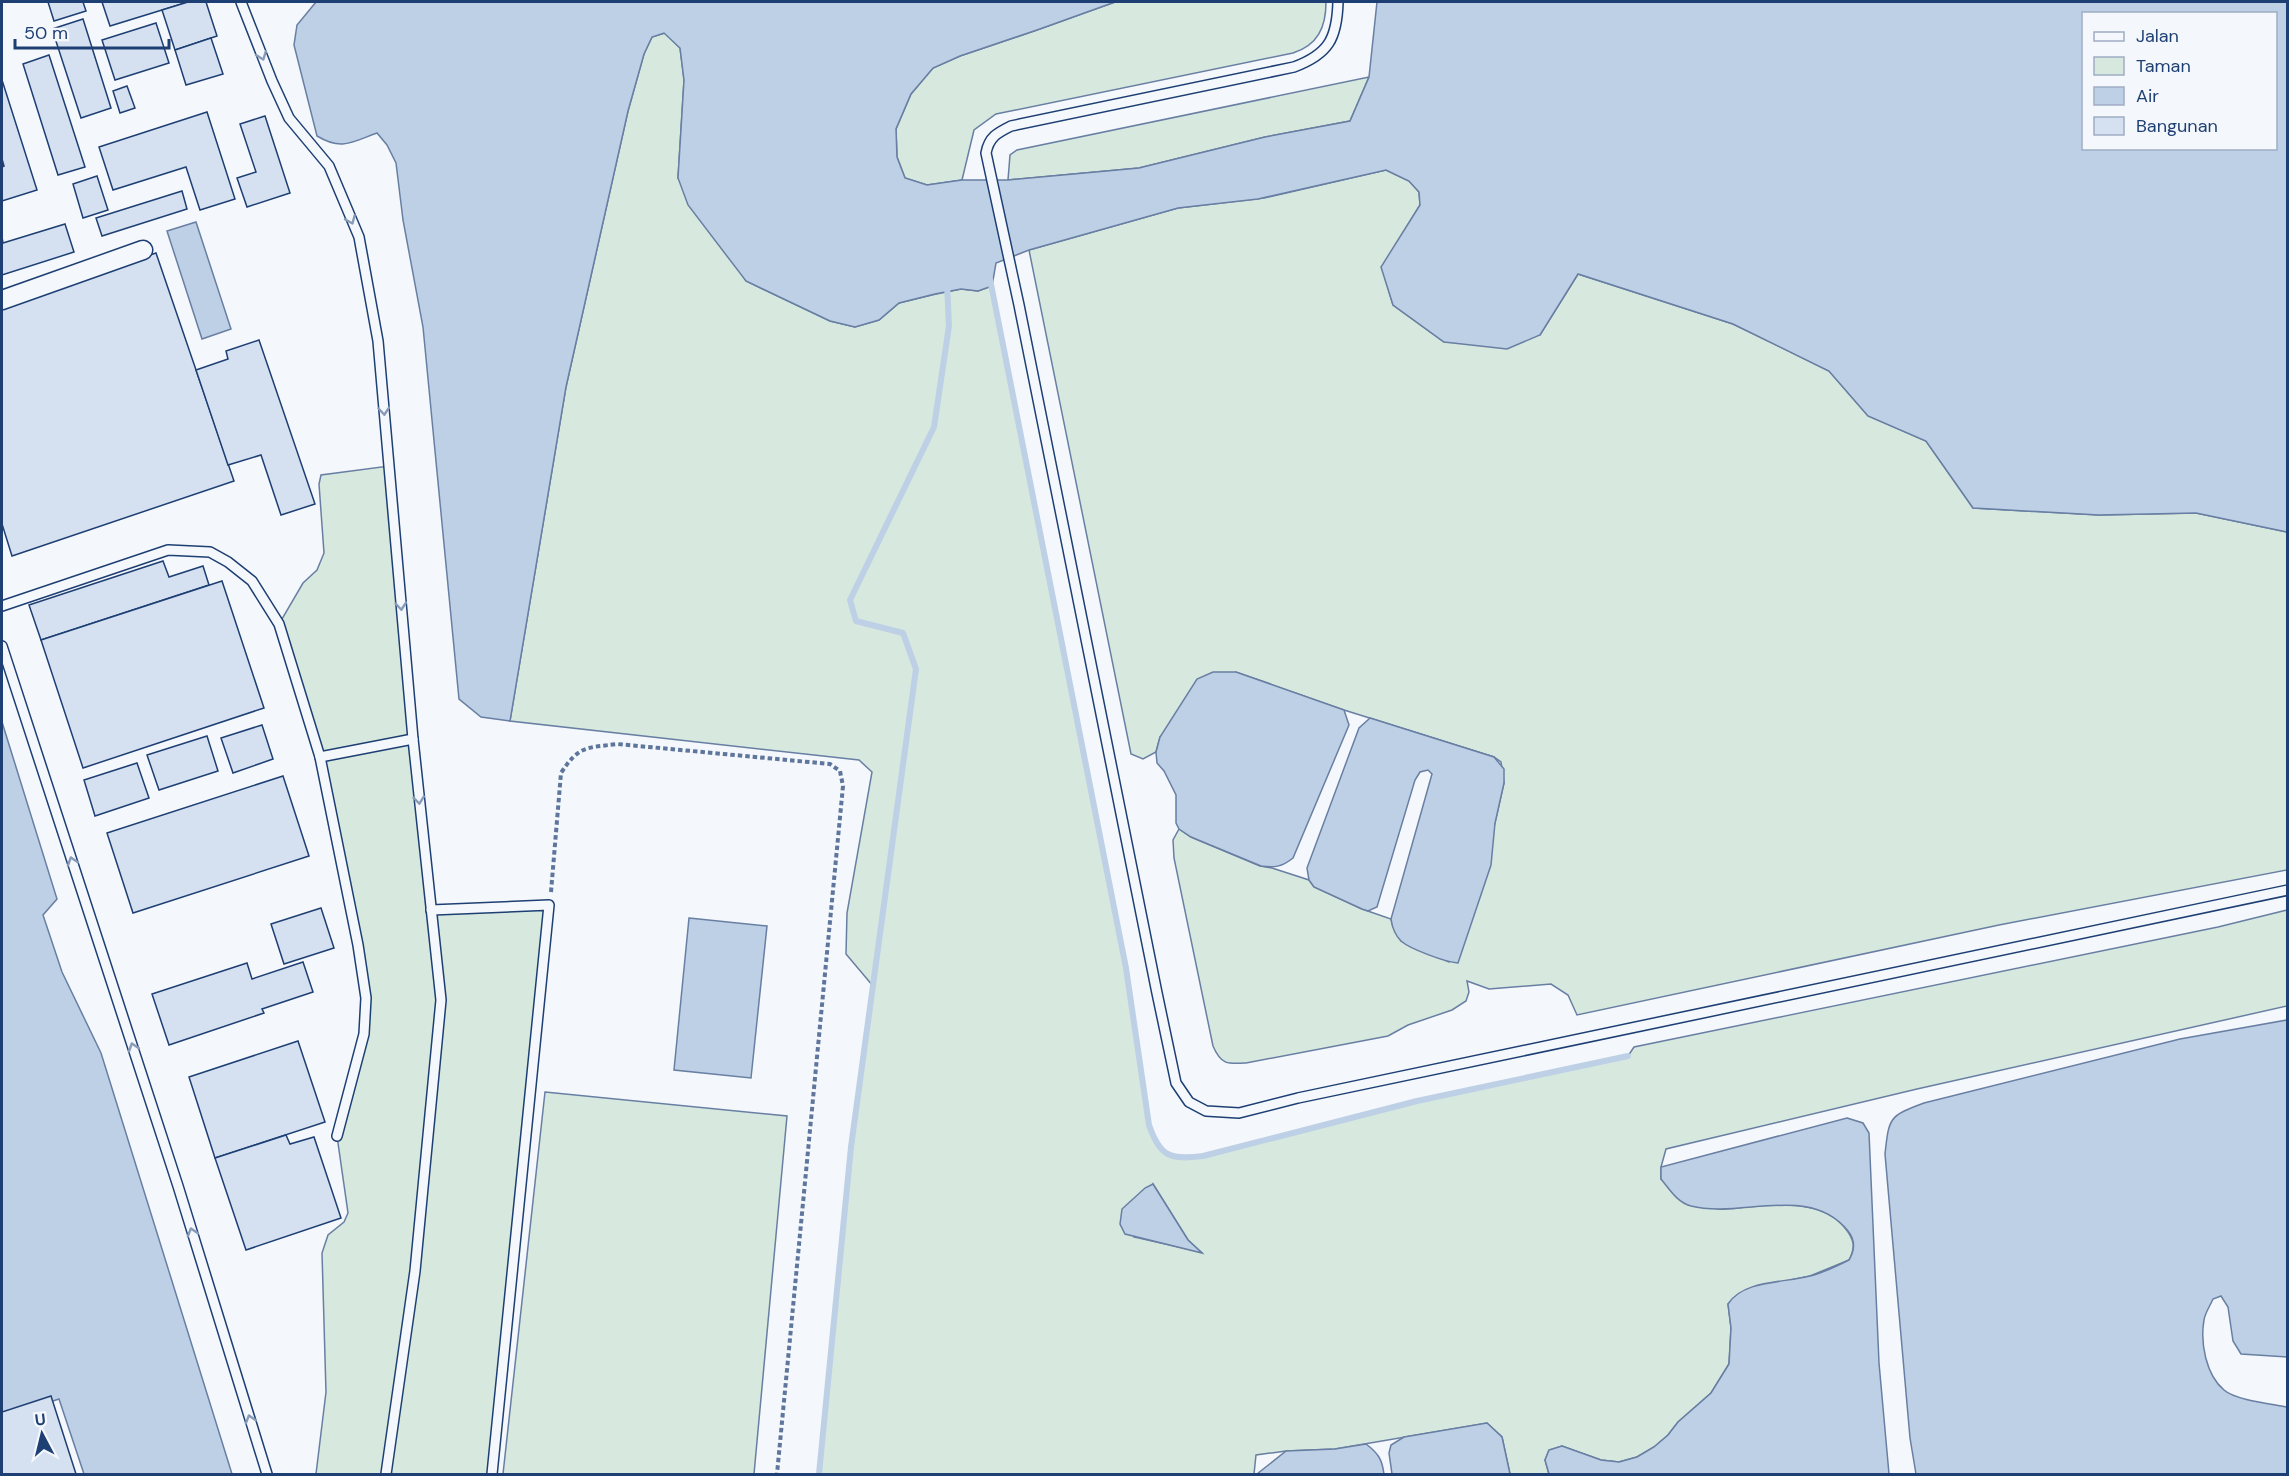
<svg xmlns="http://www.w3.org/2000/svg" width="2289" height="1476" font-family="'DM Sans',sans-serif">
<style>
.green{fill:#d7e8df;stroke:#687fa3;stroke-width:1.5;fill-rule:evenodd}
.water{fill:#bed0e5;stroke:#687fa3;stroke-width:1.5;fill-rule:evenodd}
.pier{fill:#f4f7fb;stroke:#687fa3;stroke-width:1.5}
.lines{fill:none;stroke-linecap:round;stroke-linejoin:round}
.stream{stroke:#bed0e5;stroke-width:6}
.building{fill:#d5e0f0;stroke:#1d3f73;stroke-width:1.5}
.lane-casing{stroke:#1d3f73;stroke-width:12}
.street-casing{stroke:#1d3f73;stroke-width:21}
.path{stroke:#5e769c;stroke-width:4;stroke-dasharray:4.5 3;stroke-linecap:butt}
.lane{stroke:#f4f7fb;stroke-width:9}
.street{stroke:#f4f7fb;stroke-width:18}
.oneway{stroke:#889bb7}
</style>
<rect width="100%" height="100%" fill="#f4f7fb"/>
<g class="green">
<path d="M1115,2H1326C1326,27 1318,45 1293,53L996,114L974,130L962,180L927,185L905,178L897,157L896,129L911,94L933,68L960,56L1037,30Z"/>
<path d="M665,33L680,48L684,80L678,178L746,281L830,321L855,327L879,320L899,303L936,294L961,289L978,291L992,286L1126,968L1149,1125C1160,1157 1170,1160 1203,1156L1417,1101L1628,1056L1634,1047L2218,927L2287,910V1006L1917,1089L1666,1149L1661,1167V1179C1673,1186 1707,1207 1718,1209C1726,1210 1737,1208 1746,1207C1777,1204 1823,1200 1845,1228C1854,1239 1856,1247 1849,1260L1810,1276L1751,1288L1728,1304L1731,1328L1729,1364L1711,1393L1678,1422L1668,1435L1654,1447L1637,1457L1619,1462L1601,1460L1562,1446L1549,1450L1545,1460L1549,1474H1510L1502,1437L1487,1423L1335,1449L1286,1451L1256,1455L1254,1474H819L851,1147L873,986L846,954L847,913L872,772L859,760L510,721L566,387L628,111L644,54L652,37ZM1153,1184L1188,1240L1201,1252L1134,1237Z"/>
<polygon points="1369,77 1350,121 1265,137 1139,168 1008,180 1010,155 1017,150"/>
<path d="M1386,170L1409,181L1419,192L1420,205L1382,267L1393,305L1444,342L1540,335L1578,274L1733,324L1829,371L1868,416L1926,441L1973,508L2099,515L2196,513L2287,532V870L1999,925L1577,1015L1568,995L1551,984L1489,989L1467,981L1469,992L1466,1001L1452,1010L1408,1025L1388,1036L1246,1063C1228,1064 1221,1065 1213,1046L1174,858L1173,840L1179,829L1191,837L1260,866L1272,868L1309,880L1314,887L1362,909L1391,919L1393,927L1401,941L1449,962L1495,823L1504,783L1501,762L1494,757L1344,710L1236,672L1160,737L1156,752L1143,759L1131,754L1029,250L1178,208L1264,198Z"/>
<polygon points="389,466 431,910 549,905 492,1474 316,1474 326,1392 322,1253 328,1235 344,1222 348,1213 337,1136 364,1034 366,998 320,757 279,624 303,583 317,570 324,553 319,484 321,475"/>
<polygon points="545,1092 787,1116 754,1474 503,1474"/>
</g>
<g class="water">
<path d="M316,2H1115L1037,30L960,56L933,68L911,94L896,129L897,157L905,178L927,185L962,180H1008L1139,168L1265,137L1350,121L1369,77L1377,2H2287V532L2196,513L2099,515L1973,508L1926,441L1868,416L1829,371L1733,324L1578,274L1540,335L1507,349L1444,342L1393,305L1381,267L1420,205L1419,192L1409,181L1386,170L1258,199L1178,208L1029,250L996,263L992,286L978,291L961,289L935,294L899,303L879,320L855,327L830,321L746,281L688,205L678,178L684,80L680,48L664,33L652,37L644,54L628,111L566,387L510,721L481,717L459,699L423,327L403,220L396,163L387,145L377,133C352,142 342,151 317,136L294,45L297,25ZM2084,14H2276V148H2084Z"/>
<polygon points="196,222 231,329 202,339 167,231"/>
<path d="M1213,672H1236L1344,710L1349,725L1293,858C1282,867 1274,868 1261,866L1191,837L1179,829L1176,823V795L1164,771L1157,763L1156,752L1160,737L1197,679Z"/>
<path d="M1370,718L1494,757L1504,769V783L1495,823L1491,865L1458,963C1445,962 1410,949 1401,941C1395,935 1392,926 1391,919L1432,774L1428,770L1420,772L1415,780L1377,907L1368,911L1362,909L1314,887L1309,880L1307,868L1359,728Z"/>
<polygon points="2,722 57,899 43,915 62,972 101,1053 232,1474 2,1474"/>
<polygon points="689,918 767,926 751,1078 674,1070"/>
<path d="M2287,1020V1357L2241,1354L2233,1341L2228,1307L2221,1296L2213,1299C2210,1306 2205,1313 2204,1320C2200,1343 2206,1375 2224,1390C2235,1400 2272,1404 2287,1407V1474H1916L1910,1438L1885,1154C1889,1117 1889,1116 1924,1103L2180,1039Z"/>
<path d="M1847,1118L1863,1123L1869,1133L1879,1363L1889,1474H1549L1545,1460L1549,1450L1562,1446L1601,1460L1619,1462L1637,1457L1654,1447L1668,1435L1678,1422L1711,1393L1729,1364L1731,1328L1728,1304C1743,1280 1784,1283 1810,1276C1823,1273 1837,1266 1849,1260C1855,1250 1856,1241 1848,1231C1810,1183 1741,1219 1691,1206C1677,1202 1670,1190 1661,1179V1167Z"/>
<polygon points="1153,1184 1188,1240 1202,1253 1125,1234 1120,1224 1122,1209 1145,1188"/>
<polygon points="1487,1423 1502,1437 1510,1474 1392,1474 1389,1453 1391,1445 1404,1437"/>
<path d="M1366,1444C1378,1453 1382,1459 1384,1474H1257L1286,1451L1335,1449Z"/>
</g>
<polygon class="pier" points="59,1399 84,1474 61,1474 38,1406"/>
<g class="lines">
<g class="stream">
<path d="M990,279L1126,968L1149,1125C1160,1157 1170,1160 1203,1156L1417,1101L1628,1056"/>
<polyline points="819,1474 851,1147 916,669 903,633 856,621 850,600 934,427 949,326 947,284"/>
</g>
</g>
<g class="building">
<polygon points="48,2 83,2 86,11 54,21"/>
<polygon points="102,2 188,2 110,26"/>
<polygon points="188,2 206,2 217,36 175,50 162,10"/>
<polygon points="83,19 111,108 81,118 52,29"/>
<polygon points="156,23 169,63 115,80 102,40"/>
<polygon points="211,38 223,74 186,85 175,50"/>
<polygon points="49,55 85,167 58,175 23,64"/>
<polygon points="2,80 37,190 2,201 2,167 4,166 2,159"/>
<polygon points="127,86 135,108 120,113 113,91"/>
<polygon points="207,112 235,199 200,210 186,167 113,190 99,147"/>
<polygon points="265,116 290,193 247,207 237,178 256,172 240,124"/>
<polygon points="97,176 108,210 83,218 73,184"/>
<polygon points="182,191 187,209 102,236 96,218"/>
<polygon points="65,224 74,252 2,275 2,237 3,243"/>
<polygon points="156,253 234,481 12,556 2,524 2,305"/>
<polygon points="259,340 315,504 281,515 261,455 228,465 196,370 228,359 226,351"/>
<polygon points="163,561 169,577 203,566 209,585 41,640 29,605"/>
<polygon points="222,581 264,708 83,768 41,640"/>
<polygon points="262,725 273,759 233,773 221,738"/>
<polygon points="207,736 218,771 159,790 147,755"/>
<polygon points="137,763 149,798 95,816 84,780"/>
<polygon points="283,776 309,856 133,913 107,833"/>
<polygon points="321,908 334,948 284,964 271,924"/>
<polygon points="303,962 313,992 262,1009 264,1013 169,1045 152,994 247,963 252,979"/>
<polygon points="298,1041 325,1122 215,1158 189,1077"/>
<polygon points="286,1135 290,1144 314,1137 341,1218 246,1250 215,1158"/>
<polygon points="51,1396 76,1474 2,1474 2,1412"/>
</g>
<g class="lines">
<defs>
<g id="lane">
<polyline points="241,2 272,81 289,118 329,166 359,237 378,341 413,739 441,1000 415,1271 386,1474"/>
<path d="M1338,2C1337,38 1329,54 1294,67L1011,126C997,133 989,137 986,153L1019,305L1157,993L1176,1083L1189,1102L1206,1111L1239,1113L1298,1098L2288,890"/>
<polyline points="2,606 168,550 210,552 228,562 252,581 279,624 320,757 358,945 366,998 364,1034 337,1136"/>
<polyline points="2,646 178,1186 267,1474"/>
<polyline points="320,757 413,739"/>
<polyline points="431,910 549,905 492,1474"/>
</g>
<polyline id="street" points="2,300 143,250"/>
</defs>
<use href="#lane" class="lane-casing"/>
<use href="#street" class="street-casing"/>
<path class="path" d="M551,892L561,773C579,745 587,748 617,744L830,764L840,771L843,786L777,1474"/>
<use href="#lane" class="lane"/>
<use href="#street" class="street"/>
</g>
<defs><path id="oneway-chevron" d="M-2-3.5L2.5 0L-2 3.5" fill="none" stroke-width="1.6" stroke-linecap="round" stroke-linejoin="round" transform="scale(1.5)"/></defs>
<g class="oneway">
<use href="#oneway-chevron" transform="translate(262 56) rotate(69)"/>
<use href="#oneway-chevron" transform="translate(351 220) rotate(67)"/>
<use href="#oneway-chevron" transform="translate(384 411) rotate(85)"/>
<use href="#oneway-chevron" transform="translate(401 606) rotate(85)"/>
<use href="#oneway-chevron" transform="translate(419 800) rotate(84)"/>
<use href="#oneway-chevron" transform="translate(72 861) rotate(-108)"/>
<use href="#oneway-chevron" transform="translate(133 1047) rotate(-108)"/>
<use href="#oneway-chevron" transform="translate(192 1232) rotate(-107)"/>
<use href="#oneway-chevron" transform="translate(250 1419) rotate(-107)"/>
</g>
<rect width="2289" height="1476" fill="none" stroke="#1d3f73" stroke-width="6"/>
<rect x="2082" y="12" width="195" height="138" fill="#f4f7fb" stroke="#9eadc5" stroke-width="1.5"/>
<rect x="2094" y="32" width="30" height="9" fill="#f4f7fb" stroke="#9eadc5" stroke-width="1.5"/>
<text x="2136" y="42" font-size="18" fill="#1d3f73">Jalan</text>
<rect x="2094" y="57" width="30" height="18" fill="#d7e8df" stroke="#9eadc5" stroke-width="1.5"/>
<text x="2136" y="72" font-size="18" fill="#1d3f73">Taman</text>
<rect x="2094" y="87" width="30" height="18" fill="#bed0e5" stroke="#9eadc5" stroke-width="1.5"/>
<text x="2136" y="102" font-size="18" fill="#1d3f73">Air</text>
<rect x="2094" y="117" width="30" height="18" fill="#d5e0f0" stroke="#9eadc5" stroke-width="1.5"/>
<text x="2136" y="132" font-size="18" fill="#1d3f73">Bangunan</text>
<g transform="translate(42 1434) rotate(353)" stroke="#f4f7fb" stroke-width="4.5" paint-order="stroke">
<path d="M0-4.5L10 22L0 15L-10 22Z" fill="#1d3f73"/>
<text y="-9" font-size="16" font-weight="bold" text-anchor="middle" fill="#1d3f73">U</text>
</g>
<path d="M15 39v9h154v-9" fill="none" stroke="#1d3f73" stroke-width="3"/>
<text x="24" y="39" font-size="18" fill="#1d3f73" stroke="#f4f7fb" stroke-width="4.5" paint-order="stroke">50 m</text>
</svg>
